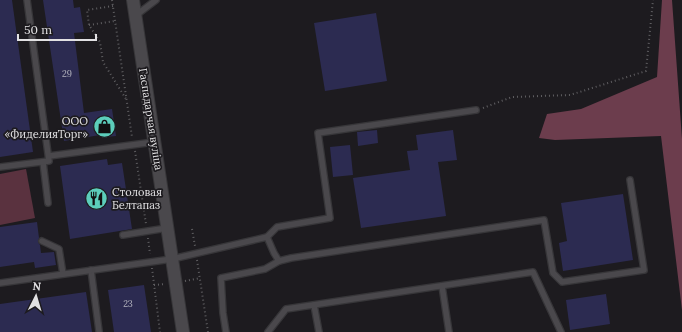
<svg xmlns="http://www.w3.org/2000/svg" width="682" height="332" font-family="Lora,serif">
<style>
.green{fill:#5a323f}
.forest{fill:#6c3d4d}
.building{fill:#2c2b51}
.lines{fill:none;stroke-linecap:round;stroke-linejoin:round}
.lane-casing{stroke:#373639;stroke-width:8}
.secondary-casing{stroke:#373639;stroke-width:14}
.path{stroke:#5f5e61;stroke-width:2;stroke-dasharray:1 3;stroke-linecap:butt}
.lane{stroke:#4a484c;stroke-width:5.5}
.secondary{stroke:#4a484c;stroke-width:12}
.labels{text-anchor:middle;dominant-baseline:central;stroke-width:3.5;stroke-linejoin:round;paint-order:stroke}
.number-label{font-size:9px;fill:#b4b4be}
.street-label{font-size:11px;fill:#e2e1e3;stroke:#1d1b1f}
.poi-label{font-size:11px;fill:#e2e1e3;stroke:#1d1b1f;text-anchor:end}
</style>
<rect width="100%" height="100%" fill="#1d1b1f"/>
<polygon class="green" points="26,169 35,218 0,225 0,174"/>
<polygon class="forest" points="662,0 672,0 682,139 682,310 661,136 555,140 539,138 547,114 581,109 657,77"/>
<g class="building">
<polygon points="0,0 12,0 33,152 0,157"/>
<polygon points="43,0 73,0 74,8 80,7 84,32 74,33 84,113 112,109 116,136 106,137 106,134 64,141"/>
<polygon points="376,13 387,81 325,91 314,23"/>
<polygon points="377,130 378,143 358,146 357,132"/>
<polygon points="453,130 457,160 438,162 446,216 361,228 353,178 410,170 407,151 418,150 416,135"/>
<polygon points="350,145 353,175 333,177 330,147"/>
<polygon points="107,159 108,165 122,163 132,229 70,239 60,166"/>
<polygon points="623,194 633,260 563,271 559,243 567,241 561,203"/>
<polygon points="37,222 39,238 38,242 40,245 41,253 54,252 56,265 35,268 34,262 0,267 0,227"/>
<polygon points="144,285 151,332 114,332 108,290"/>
<polygon points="86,292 92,332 0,332 0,304"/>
<polygon points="606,294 610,324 570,330 566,300"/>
</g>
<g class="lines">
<defs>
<g id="lane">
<polyline points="135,16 156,0"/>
<polyline points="49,156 154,142"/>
<polyline points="43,162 48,203"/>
<polyline points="0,167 49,161 27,0"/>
<polyline points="123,235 167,228"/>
<polyline points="267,237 274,253 279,261"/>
<polyline points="42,241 59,249 63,274"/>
<polyline points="91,270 99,331"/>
<polyline points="0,283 172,259 267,237 277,227 330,218 318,133 476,110"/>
<polyline points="442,286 449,332"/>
<polyline points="314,305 319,332"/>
<polyline points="226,332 223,313 221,278 265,269 279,261 291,258 544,220 553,273 562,282 644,270 630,180"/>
<polyline points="268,332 286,309 533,272 561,332"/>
</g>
<polyline id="secondary" points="133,0 183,332"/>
</defs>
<use href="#lane" class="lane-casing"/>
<use href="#secondary" class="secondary-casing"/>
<g class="path">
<polyline points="112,0 132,137"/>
<polyline points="113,6 87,10 89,25 100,42 103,62 126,99"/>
<polyline points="89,25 115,21"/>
<polyline points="483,108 512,97 570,95 646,71 653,0"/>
<polyline points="135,151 146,224"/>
<polyline points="192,229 195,246"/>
<polyline points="148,238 150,254"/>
<polyline points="197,260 208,332"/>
<polyline points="152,268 160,332"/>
<polyline points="185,281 200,278"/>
<polyline points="154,285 165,284"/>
</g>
<use href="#lane" class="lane"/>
<use href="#secondary" class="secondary"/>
</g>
<defs>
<symbol id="shop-disc" viewBox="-11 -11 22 22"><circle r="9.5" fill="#5ccebb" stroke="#1d1b1f"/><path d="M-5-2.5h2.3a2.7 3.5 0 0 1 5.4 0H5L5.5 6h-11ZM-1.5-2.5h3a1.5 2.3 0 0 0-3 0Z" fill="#111"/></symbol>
<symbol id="restaurant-disc" viewBox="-11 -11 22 22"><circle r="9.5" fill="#5ccebb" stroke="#1d1b1f"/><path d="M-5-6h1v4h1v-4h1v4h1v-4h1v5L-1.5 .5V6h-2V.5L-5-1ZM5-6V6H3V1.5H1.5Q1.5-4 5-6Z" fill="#111"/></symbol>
</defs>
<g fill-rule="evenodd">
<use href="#shop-disc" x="92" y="114" width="25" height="25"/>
<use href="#restaurant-disc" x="84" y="186" width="25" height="25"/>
</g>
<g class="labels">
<g class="number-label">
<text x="67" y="73">29</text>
<text x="128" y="303">23</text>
</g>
<g class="street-label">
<text transform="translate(151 119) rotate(81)">Гаспадарчая вуліца</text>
</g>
<g class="poi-label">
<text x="88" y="121">ООО<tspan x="88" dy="13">«ФиделияТорг»</tspan></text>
<text x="112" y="192" text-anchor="start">Столовая<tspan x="112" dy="13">Белтапаз</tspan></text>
</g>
</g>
<g transform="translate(36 296) rotate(5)" stroke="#1d1b1f" stroke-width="3" paint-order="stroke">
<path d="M0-3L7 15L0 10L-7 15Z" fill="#e2e1e3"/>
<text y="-6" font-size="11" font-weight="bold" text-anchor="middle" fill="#e2e1e3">N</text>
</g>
<path d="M18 34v6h78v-6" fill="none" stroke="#e2e1e3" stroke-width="2"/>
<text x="24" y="34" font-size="12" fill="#e2e1e3" stroke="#1d1b1f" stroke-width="3" paint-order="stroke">50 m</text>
</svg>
